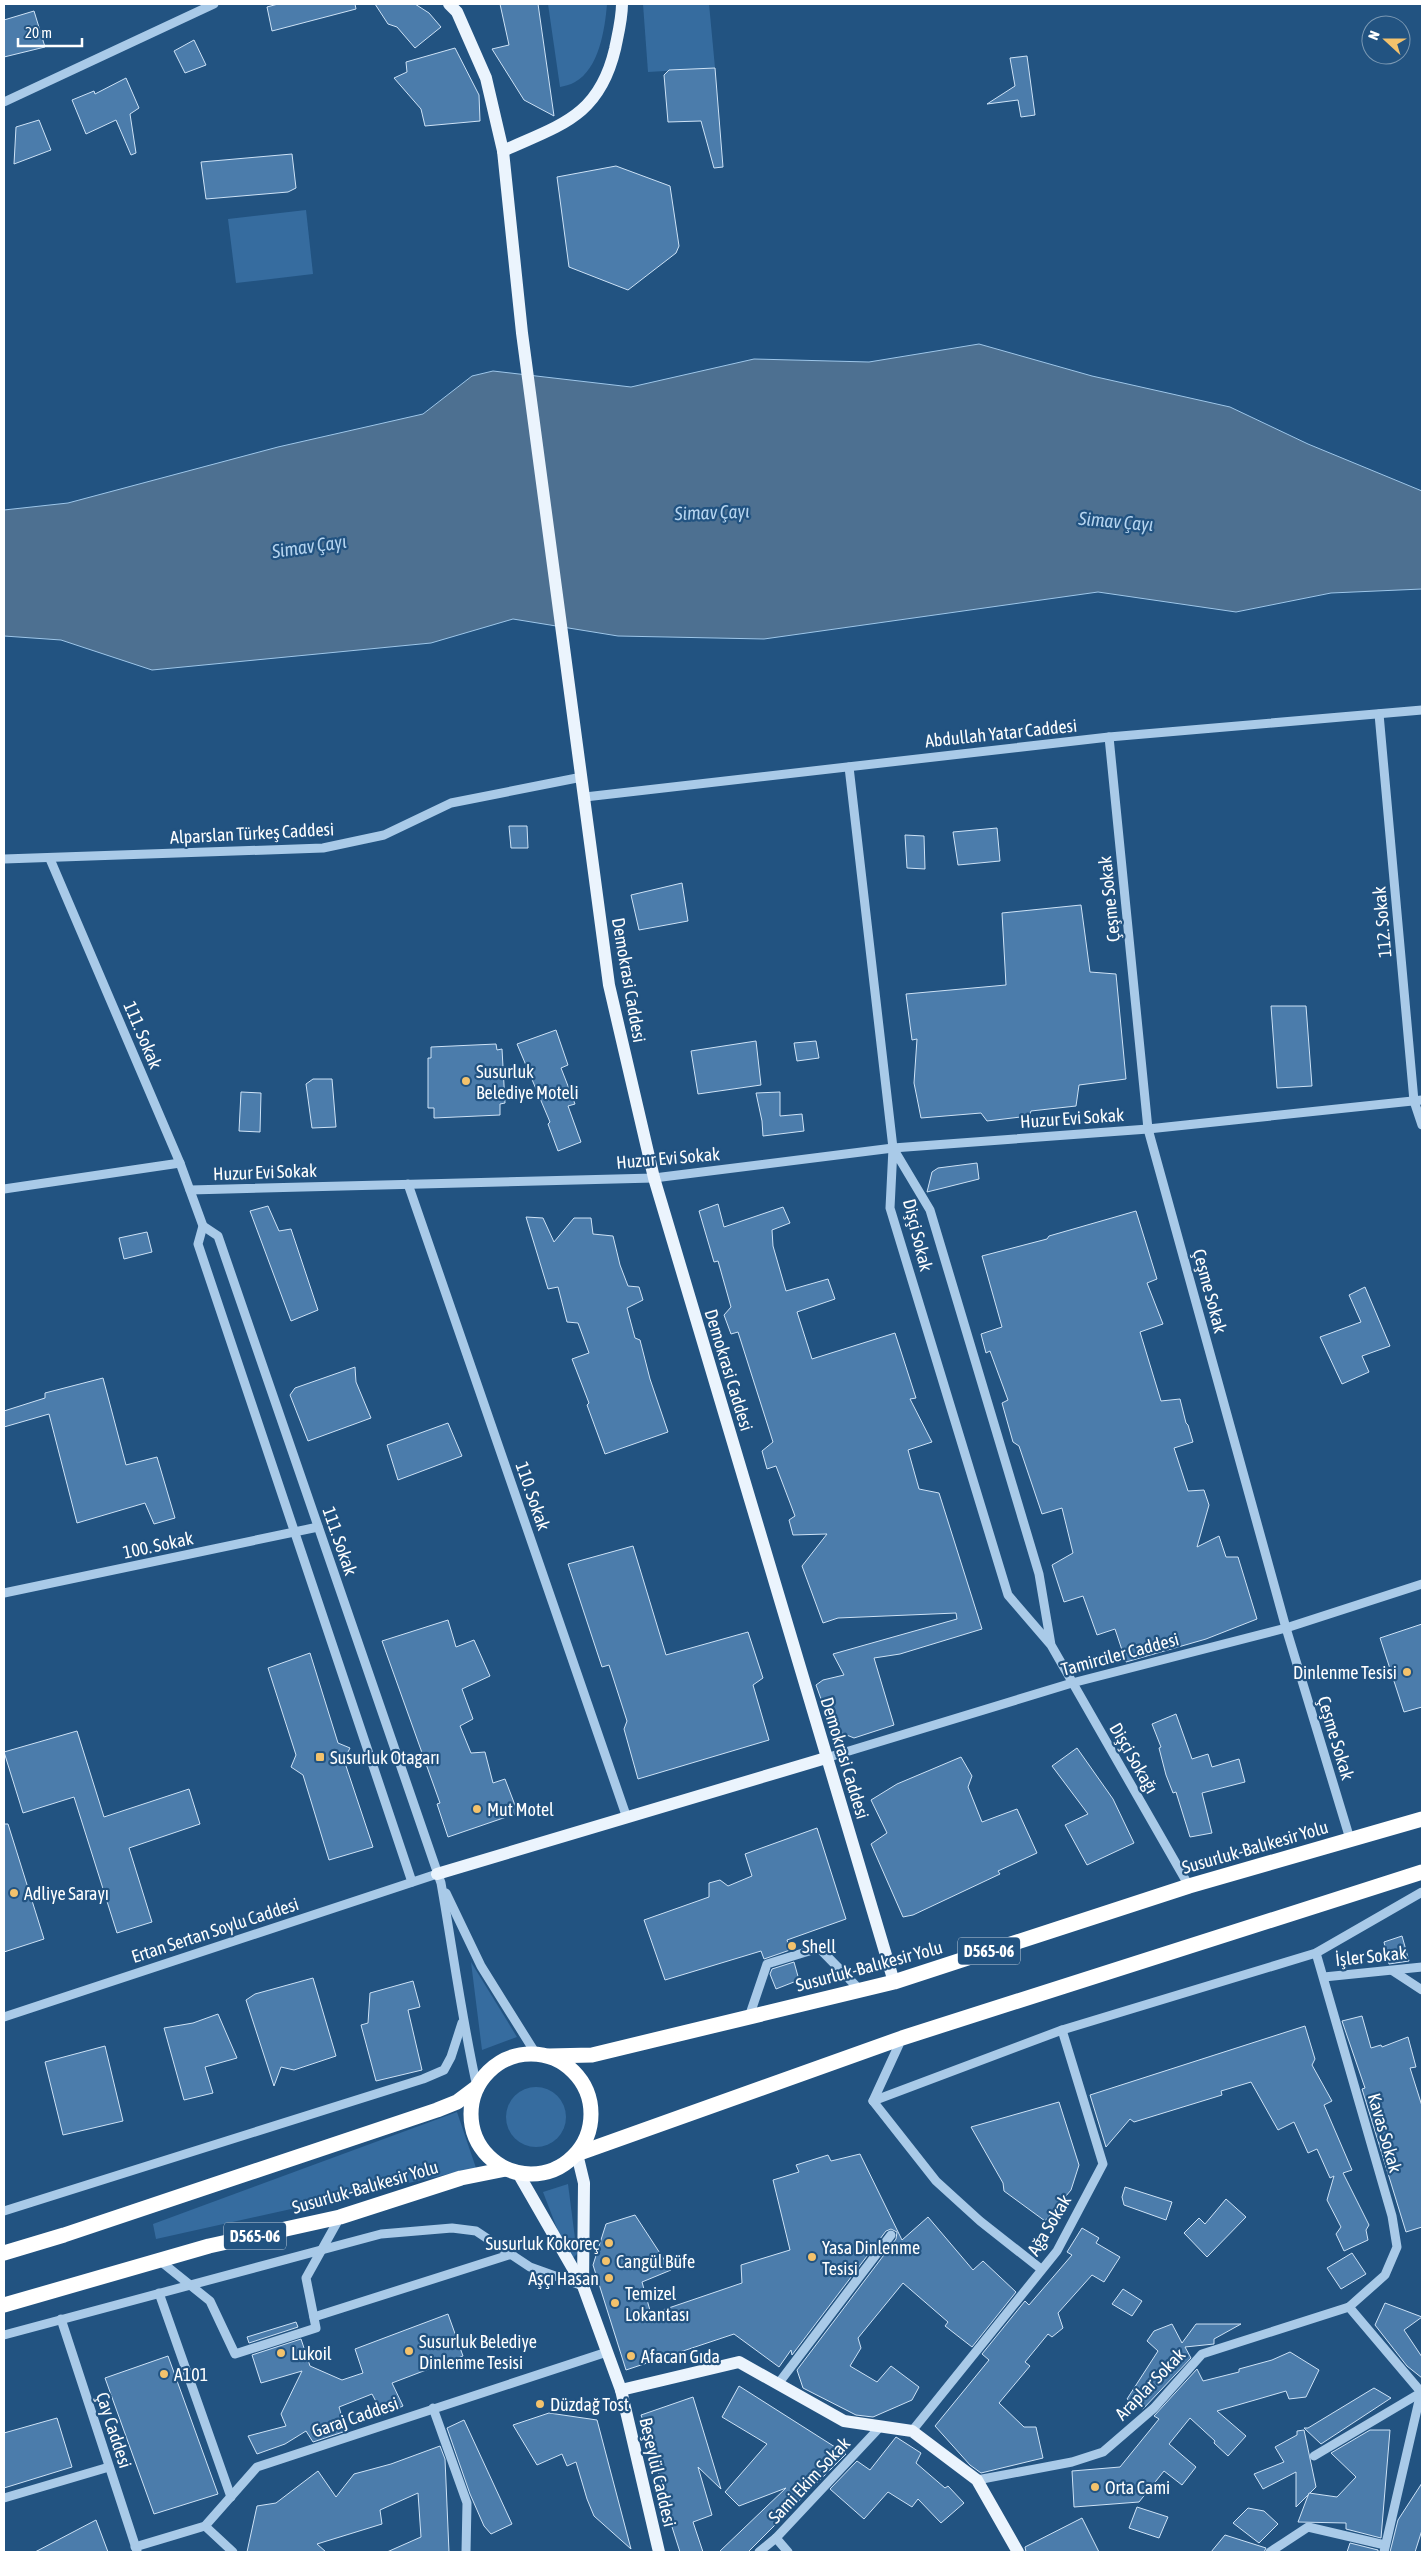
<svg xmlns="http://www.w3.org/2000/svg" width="1426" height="2556" font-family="'Asap Condensed',sans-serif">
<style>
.green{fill:#366c9f}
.water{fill:#4d7091;stroke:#9dc6e9}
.building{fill:#4b7cab;stroke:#cde2f6}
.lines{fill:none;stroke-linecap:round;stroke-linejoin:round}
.minor{stroke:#a9cae8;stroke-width:9}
.major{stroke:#ebf4fd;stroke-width:12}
.highway{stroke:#fff;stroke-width:15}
.poi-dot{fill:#f3c26c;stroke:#225381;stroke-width:2}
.labels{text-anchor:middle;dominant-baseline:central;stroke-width:4.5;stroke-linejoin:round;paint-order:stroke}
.shield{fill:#225381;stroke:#bdcbd9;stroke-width:1}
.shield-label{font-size:16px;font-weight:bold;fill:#fff}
.street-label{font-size:18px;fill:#fff;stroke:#225381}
.poi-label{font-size:18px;fill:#fff;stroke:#225381;text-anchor:start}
.water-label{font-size:19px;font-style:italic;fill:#b5d4ef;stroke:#225381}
</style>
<rect width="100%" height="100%" fill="#225381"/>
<g class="green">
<path d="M548,4H607C605,29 599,69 575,82C570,85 564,86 560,87Z"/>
<polygon points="643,4 709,4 715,68 648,72"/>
<polygon points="306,210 313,274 236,283 228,219"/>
<polygon points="471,1962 517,2037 482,2050"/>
<circle cx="536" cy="2117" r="30"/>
<polygon points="457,2112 476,2168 156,2239 153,2224"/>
<polygon points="568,2184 577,2254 572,2259 568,2257 543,2192"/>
</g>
<polygon class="water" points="979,344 1092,376 1230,407 1308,444 1422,491 1422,589 1331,593 1236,612 1098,592 764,639 618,636 513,619 431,643 152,670 61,640 4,636 4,510 68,503 278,447 423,414 472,376 493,371 631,387 754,359 869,362"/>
<g class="building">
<polygon points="278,4 355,4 356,9 272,31 267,7"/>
<polygon points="375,4 415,4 429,13 441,27 415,48 397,27 388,24"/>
<polygon points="500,4 538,4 554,116 524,100 492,49 509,45"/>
<polygon points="34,11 45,47 4,57 4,20"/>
<polygon points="194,40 206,65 185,73 174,51"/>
<polygon points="455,48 479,95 480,121 425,126 421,109 394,78 407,72 406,62"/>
<polygon points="1027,56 1035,115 1021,117 1018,100 987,104 1015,86 1010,58"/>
<polygon points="715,68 723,167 714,168 701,121 668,122 664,75 669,70"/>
<polygon points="126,78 139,108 130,114 136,153 131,155 116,120 86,134 72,100 94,91 95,94"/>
<polygon points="39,120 51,150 14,164 16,127"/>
<polygon points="292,154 296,188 288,192 206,199 201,162"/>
<polygon points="616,166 670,186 679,246 676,253 628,290 569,267 557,177"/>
<polygon points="509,826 527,826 528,848 511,848"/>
<polygon points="997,828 1000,861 958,865 953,832"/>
<polygon points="905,835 924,836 925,869 907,868"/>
<polygon points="682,883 688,921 639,930 631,895"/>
<polygon points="1081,905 1090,972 1116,974 1126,1079 1079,1085 1076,1106 1031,1111 1029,1116 987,1121 981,1113 921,1118 914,1083 917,1039 912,1040 906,994 1006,985 1002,913"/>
<polygon points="1271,1006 1306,1006 1312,1086 1277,1088"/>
<polygon points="556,1030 568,1065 561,1068 575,1104 568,1106 581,1142 558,1151 548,1124 550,1122 517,1044"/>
<polygon points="756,1041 761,1085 698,1094 691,1051"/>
<polygon points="816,1041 819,1058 797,1061 794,1043"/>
<polygon points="496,1044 497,1050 502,1049 505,1103 500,1104 500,1115 434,1118 434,1108 428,1108 428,1058 431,1058 431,1047"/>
<polygon points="313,1079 332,1079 336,1127 312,1128 306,1084"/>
<polygon points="241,1092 261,1093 260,1132 239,1131"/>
<polygon points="780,1092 780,1116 802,1114 804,1131 763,1136 762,1121 756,1093"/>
<polygon points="977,1163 979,1179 927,1192 932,1172 938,1168"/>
<polygon points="718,1204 724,1227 783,1207 790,1223 772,1230 773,1246 786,1291 828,1279 835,1299 797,1312 812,1359 895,1333 916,1398 910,1399 932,1442 908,1450 919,1489 939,1493 982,1629 900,1654 874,1658 894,1725 854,1738 837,1731 827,1702 821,1699 816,1685 823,1680 844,1675 833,1654 957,1619 956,1613 838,1618 823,1623 802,1566 827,1534 793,1535 789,1520 795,1516 776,1466 767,1469 762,1451 773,1442 738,1332 731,1334 724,1315 731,1307 718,1261 714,1262 699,1211"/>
<polygon points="268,1206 279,1231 291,1229 318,1310 291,1321 250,1211"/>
<polygon points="1136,1211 1157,1279 1147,1283 1163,1324 1140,1332 1161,1401 1180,1399 1186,1423 1188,1425 1193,1442 1174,1448 1188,1491 1204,1490 1209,1505 1197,1547 1219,1536 1226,1557 1238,1557 1257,1619 1206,1639 1126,1662 1115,1629 1097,1635 1083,1596 1064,1602 1052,1565 1073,1553 1062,1508 1042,1514 1019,1446 1013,1442 1002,1403 1008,1400 990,1351 986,1353 981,1334 1002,1327 982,1256 1047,1239 1049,1236"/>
<polygon points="526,1217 543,1218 554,1242 574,1218 591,1218 593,1234 613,1236 620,1265 628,1286 639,1287 643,1300 627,1308 635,1338 640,1340 650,1379 668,1432 605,1454 587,1405 589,1403 572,1359 589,1353 578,1323 567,1322 558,1287 548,1289"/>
<polygon points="147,1232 152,1252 124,1259 119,1238"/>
<polygon points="1365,1287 1390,1346 1362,1356 1369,1372 1342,1384 1320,1337 1361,1322 1349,1295"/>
<polygon points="355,1367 356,1382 371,1418 308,1441 290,1395 295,1388"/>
<polygon points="103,1378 126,1465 157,1457 175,1518 154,1524 145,1503 77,1523 49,1414 4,1427 4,1411 45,1398 45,1393"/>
<polygon points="448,1423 462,1456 398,1480 387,1445"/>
<polygon points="633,1546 666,1655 748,1632 763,1678 753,1685 769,1740 638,1779 624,1729 627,1721 609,1665 602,1667 568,1564"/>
<polygon points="448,1620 456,1647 474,1640 490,1676 462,1689 473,1719 460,1726 471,1753 485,1752 493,1783 505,1779 518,1813 448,1837 437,1804 440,1803 382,1641"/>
<polygon points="1422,1624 1422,1707 1404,1712 1380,1638"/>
<polygon points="310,1653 338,1743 350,1748 344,1760 373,1847 329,1860 303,1775 291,1767 296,1755 268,1668"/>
<polygon points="1176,1714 1192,1759 1208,1754 1212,1767 1239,1759 1245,1782 1202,1793 1212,1833 1190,1837 1176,1792 1173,1793 1166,1775 1159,1748 1161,1747 1152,1724"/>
<polygon points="77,1731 104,1817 189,1789 200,1824 129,1848 152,1922 117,1933 74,1797 23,1813 4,1752"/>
<polygon points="1077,1748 1113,1799 1134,1843 1087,1865 1065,1825 1088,1814 1052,1766"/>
<polygon points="961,1757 972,1776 968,1787 982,1822 1017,1809 1037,1853 998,1871 1000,1874 913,1915 903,1917 871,1844 887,1833 871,1800 897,1784"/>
<polygon points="4,1824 8,1824 44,1939 4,1952"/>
<polygon points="817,1828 846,1919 787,1940 790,1950 764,1959 761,1951 665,1980 644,1920 709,1897 709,1883 720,1880 728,1886 752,1876 745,1854"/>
<polygon points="1402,1936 1409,1961 1389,1964 1384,1942"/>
<polygon points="794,1962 799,1980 776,1989 770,1974 772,1969"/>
<polygon points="313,1978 336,2056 294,2070 281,2067 274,2086 246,2000 255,1994"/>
<polygon points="413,1981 420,2007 408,2010 422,2070 376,2081 361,2025 368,2023 370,1993"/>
<polygon points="218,2014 237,2058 205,2067 213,2093 184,2100 164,2028 193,2023"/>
<polygon points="1362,2016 1371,2048 1381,2045 1382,2047 1408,2037 1416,2067 1410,2068 1422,2106 1422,2227 1406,2232 1362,2089 1365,2088 1342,2021"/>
<polygon points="1305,2026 1315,2059 1312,2065 1332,2101 1324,2105 1352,2170 1343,2173 1369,2225 1366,2230 1368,2240 1344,2251 1336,2234 1341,2227 1327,2200 1334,2176 1330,2178 1317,2149 1308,2153 1294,2122 1278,2130 1251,2082 1221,2091 1222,2095 1134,2122 1130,2119 1106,2147 1090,2095"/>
<polygon points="105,2046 123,2121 63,2135 45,2062"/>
<polygon points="1059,2102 1079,2165 1071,2190 1045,2221 1004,2191 1003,2183 971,2127"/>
<polygon points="860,2154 902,2240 928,2217 973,2270 983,2261 1016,2292 972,2347 945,2326 948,2322 903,2283 858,2338 861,2348 850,2366 877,2382 891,2366 919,2387 912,2400 873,2417 856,2415 803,2388 797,2370 896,2239 897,2232 891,2229 886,2231 792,2355 791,2350 779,2367 734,2334 626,2370 593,2265 606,2224 635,2215 671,2270 642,2282 651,2314 742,2283 741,2265 790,2250 773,2180 799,2172 796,2165 828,2155 831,2161"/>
<polygon points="1125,2187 1172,2202 1166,2220 1124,2205 1122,2197"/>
<polygon points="1226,2199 1246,2217 1207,2257 1184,2233 1199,2218 1205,2224"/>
<polygon points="1082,2228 1099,2238 1096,2243 1120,2257 1104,2282 1092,2275 1058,2313 1063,2328 1052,2337 1048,2334 1025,2362 1030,2366 999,2403 1024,2427 1036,2427 1043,2458 981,2473 970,2465 935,2426 989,2360 982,2354 1025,2301 1029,2305 1072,2255 1067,2252"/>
<polygon points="1352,2253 1366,2274 1341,2289 1327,2268"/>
<polygon points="1123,2289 1142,2301 1132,2316 1112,2304"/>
<polygon points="1385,2303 1422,2317 1404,2330 1422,2357 1422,2378 1407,2366 1375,2325"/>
<polygon points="448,2314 463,2356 392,2383 403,2406 383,2415 372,2394 339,2407 346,2431 313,2442 306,2431 285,2444 257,2454 248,2436 286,2426 281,2414 302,2371 261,2383 252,2355 301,2339 310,2366 342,2380 363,2373 355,2349"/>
<polygon points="296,2322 298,2327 249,2343 247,2337"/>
<polygon points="1172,2324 1182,2343 1196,2324 1241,2324 1214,2339 1214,2344 1185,2347 1191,2358 1143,2409 1127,2399 1158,2351 1147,2341 1154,2331"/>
<polygon points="1290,2352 1319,2370 1306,2397 1289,2399 1286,2391 1217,2411 1246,2436 1228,2456 1214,2443 1215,2441 1190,2418 1169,2444 1196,2467 1182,2485 1164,2471 1139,2502 1074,2507 1072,2471 1120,2467 1159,2419 1154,2416 1197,2369 1203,2381 1239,2372 1239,2369 1272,2360"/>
<polygon points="168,2356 218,2494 154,2514 105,2378"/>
<polygon points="739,2386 846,2454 748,2552 719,2552 786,2488 739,2506 725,2492 767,2444 722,2417"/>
<polygon points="1374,2388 1391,2398 1321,2444 1304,2428 1308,2428"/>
<polygon points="693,2397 721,2489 698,2467 712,2515 693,2522 703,2552 680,2552 666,2508 670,2504 650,2450 653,2447 641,2415"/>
<polygon points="549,2413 597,2420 631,2549 594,2516 587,2499 576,2462 567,2466 562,2454 537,2465 513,2425"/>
<polygon points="57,2418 72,2467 4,2488 4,2433"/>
<polygon points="464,2420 512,2524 491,2534 484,2526 470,2494 447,2428"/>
<polygon points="1304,2430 1316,2487 1296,2507 1296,2472 1263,2489 1254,2474 1284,2462 1275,2447 1297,2435 1297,2431"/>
<polygon points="1370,2430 1390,2430 1381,2538 1346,2529 1346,2523 1298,2522 1309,2493 1337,2497 1356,2477 1331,2453"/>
<polygon points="896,2437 921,2453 916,2463 945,2488 948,2486 964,2503 941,2523 918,2499 912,2507 888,2492 864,2519 830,2489 857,2461 870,2470"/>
<polygon points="440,2446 445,2459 449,2552 387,2552 421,2537 418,2493 380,2510 382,2524 317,2544 326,2552 247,2552 257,2506 276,2503 318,2471 336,2497 354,2474 391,2464"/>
<polygon points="1422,2483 1422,2530 1415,2552 1390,2552 1398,2520"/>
<polygon points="1137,2507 1168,2517 1159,2538 1129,2528"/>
<polygon points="1248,2508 1264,2511 1278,2524 1259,2543 1233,2523"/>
<polygon points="1082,2518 1099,2552 1026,2552 1025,2547"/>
<polygon points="96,2520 108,2552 35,2552"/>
<polygon points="1225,2535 1266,2548 1264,2552 1211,2552"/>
<polygon points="1350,2543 1378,2550 1378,2552 1347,2552"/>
</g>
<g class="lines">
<g class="minor">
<polyline points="4,102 214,4"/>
<polyline points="1379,714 1414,1101 1422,1125"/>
<polyline points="1109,737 1148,1129 1286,1628 1350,1839"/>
<polyline points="849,767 893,1148"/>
<polyline points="585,797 1109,737 1422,710"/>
<polyline points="4,859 323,848 384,835 451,803 582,777"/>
<polyline points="50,859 180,1163 203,1226 198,1244 412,1882"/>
<polyline points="408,1184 627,1818"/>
<polyline points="4,1189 180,1163"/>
<polyline points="190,1190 654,1178 893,1148 1148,1129 1422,1100"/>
<path d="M203,1226L218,1236L441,1883C453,1951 462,2020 477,2087"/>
<polyline points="4,1593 318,1527"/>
<polyline points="1051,1645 1039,1574 930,1210 893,1148 890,1208 1008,1595 1051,1645 1189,1886"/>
<polyline points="826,1758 1072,1683 1286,1628 1422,1584"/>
<polyline points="446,1893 481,1966 536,2054"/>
<polyline points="1393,1971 1422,1990"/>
<polyline points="1324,1977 1422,1967"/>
<polyline points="4,2017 437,1874"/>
<polyline points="749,2017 767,1964 819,1948 860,1990"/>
<polyline points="873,2101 1062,2030 1316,1953 1422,1892"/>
<polyline points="873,2101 936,2181 980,2221 1041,2269"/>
<polyline points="873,2101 902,2038"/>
<polyline points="4,2211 423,2079 444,2070 451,2057 462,2023"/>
<polyline points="159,2260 210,2301 235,2354 316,2328 306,2278 340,2217"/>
<polyline points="159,2293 231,2497"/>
<polyline points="1349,2307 1421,2392"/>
<polyline points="314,2317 512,2254"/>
<polyline points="61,2319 137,2551"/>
<polyline points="4,2335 381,2234 452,2228 476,2231 530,2267 583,2286"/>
<polyline points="778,2384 891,2235"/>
<polyline points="433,2408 467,2503 466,2552"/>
<polyline points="912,2431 1057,2251 1103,2164 1062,2030"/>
<polyline points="1314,2456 1422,2392"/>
<polyline points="977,2480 1072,2462 1103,2452 1154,2408 1202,2354 1349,2307 1385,2275 1397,2247 1392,2216 1316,1953"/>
<polyline points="4,2498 109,2467"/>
<polyline points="205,2526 233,2552"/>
<polyline points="776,2538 788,2552"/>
<polyline points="135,2547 205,2526 257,2467 607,2352"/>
<polyline points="759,2552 776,2538 880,2427"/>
<polyline points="1270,2552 1308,2527 1385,2545"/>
<polyline points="1384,2552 1421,2392"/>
</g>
<g class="major">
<polyline points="449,4 457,12 486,78 503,151 522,333 609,985 654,1178 894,1982"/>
<path d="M503,151C560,125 599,117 615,49C618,34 622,19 622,4"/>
<polyline points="437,1874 826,1758"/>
<polyline points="577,2154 584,2183 583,2286"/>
<polyline points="518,2173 583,2286 621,2390 659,2552"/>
<polyline points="621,2390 739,2362 844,2421 912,2431 977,2480 1018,2552"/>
</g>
<g class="highway">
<circle cx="531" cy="2114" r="60"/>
<polyline points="549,2056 592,2055 894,1982 1189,1886 1422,1819"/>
<polyline points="577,2154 902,2038 1422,1872"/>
<polyline points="4,2253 64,2235 437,2110 457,2102 477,2087"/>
<polyline points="4,2305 209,2246 340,2217 461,2178 506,2169"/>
</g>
</g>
<g class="poi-dot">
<circle cx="466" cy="1081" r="5"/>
<circle cx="1407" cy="1672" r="5"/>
<rect x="315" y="1752" width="10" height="10" rx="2.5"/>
<circle cx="477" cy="1809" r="5"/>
<circle cx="14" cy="1893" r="5"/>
<circle cx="792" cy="1946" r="5"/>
<circle cx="609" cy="2243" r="5"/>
<circle cx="812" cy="2257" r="5"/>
<circle cx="606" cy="2261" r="5"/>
<circle cx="609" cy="2278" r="5"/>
<circle cx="615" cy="2303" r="5"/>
<circle cx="409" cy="2351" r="5"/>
<circle cx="281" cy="2353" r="5"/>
<circle cx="631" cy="2356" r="5"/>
<circle cx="164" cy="2374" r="5"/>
<circle cx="540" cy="2404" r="5"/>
<circle cx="1095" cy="2487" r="5"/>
</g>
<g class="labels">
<g class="shield">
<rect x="958" y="1937.5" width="62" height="27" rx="4"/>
<rect x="224" y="2222.5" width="62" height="27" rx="4"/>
</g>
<g class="shield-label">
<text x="989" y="1951">D565-06</text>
<text x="255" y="2236">D565-06</text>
</g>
<g class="street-label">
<text transform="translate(1001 733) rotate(-6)">Abdullah Yatar Caddesi</text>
<text transform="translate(252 833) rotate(-3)">Alparslan Türkeş Caddesi</text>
<text transform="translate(1109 899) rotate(-96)">Çeşme Sokak</text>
<text transform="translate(1382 922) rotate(-95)">112. Sokak</text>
<text transform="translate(629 980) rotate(80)">Demokrasi Caddesi</text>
<text transform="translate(143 1035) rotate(67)">111. Sokak</text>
<text transform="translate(1072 1118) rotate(-4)">Huzur Evi Sokak</text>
<text transform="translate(668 1158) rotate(-5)">Huzur Evi Sokak</text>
<text transform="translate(265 1172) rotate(-2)">Huzur Evi Sokak</text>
<text transform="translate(918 1235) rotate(76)">Dişçi Sokak</text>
<text transform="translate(1210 1291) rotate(75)">Çeşme Sokak</text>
<text transform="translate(729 1370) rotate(73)">Demokrasi Caddesi</text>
<text transform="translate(533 1496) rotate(71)">110. Sokak</text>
<text transform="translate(340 1541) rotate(71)">111. Sokak</text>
<text transform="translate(158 1545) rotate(-12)">100. Sokak</text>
<text transform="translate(1120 1654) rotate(-15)">Tamirciler Caddesi</text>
<text transform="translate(1336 1738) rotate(73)">Çeşme Sokak</text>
<text transform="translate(845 1758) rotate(73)">Demokrasi Caddesi</text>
<text transform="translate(1134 1758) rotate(60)">Dişçi Sokağı</text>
<text transform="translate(1255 1847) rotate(-16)">Susurluk-Balıkesir Yolu</text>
<text transform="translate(215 1930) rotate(-18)">Ertan Sertan Soylu Caddesi</text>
<text transform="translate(1371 1956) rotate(-6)">İşler Sokak</text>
<text transform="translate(869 1966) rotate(-15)">Susurluk-Balıkesir Yolu</text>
<text transform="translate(1385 2133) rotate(74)">Kavas Sokak</text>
<text transform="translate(365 2187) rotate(-16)">Susurluk-Balıkesir Yolu</text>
<text transform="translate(1049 2225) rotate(-59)">Ağa Sokak</text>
<text transform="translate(1150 2384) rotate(-46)">Araplar Sokak</text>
<text transform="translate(355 2417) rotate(-19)">Garaj Caddesi</text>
<text transform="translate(114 2430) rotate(72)">Çay Caddesi</text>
<text transform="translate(658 2472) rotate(77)">Beşeylül Caddesi</text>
<text transform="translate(809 2480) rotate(-47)">Sami Ekim Sokak</text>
</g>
<g class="poi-label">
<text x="476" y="1071">Susurluk<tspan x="476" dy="21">Belediye Moteli</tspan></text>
<text x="1397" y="1672" text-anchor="end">Dinlenme Tesisi</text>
<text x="330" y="1757">Susurluk Otagarı</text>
<text x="487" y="1809">Mut Motel</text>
<text x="24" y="1893">Adliye Sarayı</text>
<text x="802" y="1946">Shell</text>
<text x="599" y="2243" text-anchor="end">Susurluk Kokoreç</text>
<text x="822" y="2247">Yasa Dinlenme<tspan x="822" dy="21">Tesisi</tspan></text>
<text x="616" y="2261">Cangül Büfe</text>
<text x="599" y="2278" text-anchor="end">Aşçı Hasan</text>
<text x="625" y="2293">Temizel<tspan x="625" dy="21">Lokantası</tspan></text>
<text x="419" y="2341">Susurluk Belediye<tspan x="419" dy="21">Dinlenme Tesisi</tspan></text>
<text x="291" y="2353">Lukoil</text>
<text x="641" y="2356">Afacan Gıda</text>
<text x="174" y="2374">A101</text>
<text x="550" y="2404">Düzdağ Tost</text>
<text x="1105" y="2487">Orta Cami</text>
</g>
<g class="water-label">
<text transform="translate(712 512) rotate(-2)">Simav Çayı</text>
<text transform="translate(1116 521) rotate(5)">Simav Çayı</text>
<text transform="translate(309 546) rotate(-8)">Simav Çayı</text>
</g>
</g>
<rect width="1426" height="2556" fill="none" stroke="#ffffff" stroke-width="10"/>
<g transform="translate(1386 40) rotate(291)"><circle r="24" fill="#225381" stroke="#7a98b3"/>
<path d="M0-4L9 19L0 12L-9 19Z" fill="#f3c26c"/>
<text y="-8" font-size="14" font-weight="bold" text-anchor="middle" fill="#ffffff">N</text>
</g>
<path d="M18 38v8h64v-8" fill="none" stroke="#ffffff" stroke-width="2.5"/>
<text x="25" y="38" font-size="15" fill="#ffffff" stroke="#225381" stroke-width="4" paint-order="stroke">20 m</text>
</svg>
